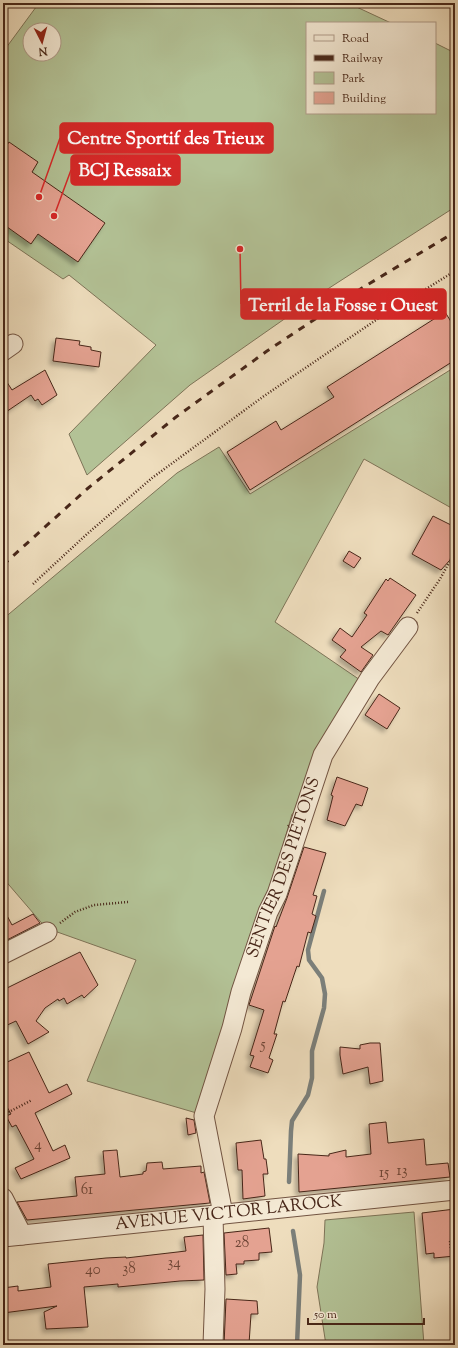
<svg xmlns="http://www.w3.org/2000/svg" width="458" height="1348" font-family="'Sorts Mill Goudy',serif">
<style>
.green{fill:#b3c296;stroke:#7e7458;fill-rule:evenodd}
.lines{fill:none;stroke-linecap:round;stroke-linejoin:round}
.stream{stroke:#7b7f7a;stroke-width:4.5}
.building{fill:#e4a291;stroke:#482719;filter:url(#shadow)}
.minor-casing{stroke:#725442;stroke-width:21}
.path{stroke:#482719;stroke-width:2.5;stroke-dasharray:1 2;stroke-linecap:butt}
.minor{stroke:#f4e9d4;stroke-width:19}
.rail{stroke:#482719;stroke-width:3;stroke-dasharray:7 7;stroke-linecap:butt}
.labels{text-anchor:middle;dominant-baseline:central;stroke-width:3;stroke-linejoin:round;paint-order:stroke}
.number-label{font-size:15px;fill:#6f4637}
.street-label{font-size:17px;fill:#482719;stroke:#f4e9d4}
.leader{fill:none;stroke:#d62828;stroke-width:1.5}
.callout-dot{fill:#d62828;stroke:#f4e9d4;stroke-width:1.5}
.callout{fill:#d62828;stroke:#d62828;stroke-width:1.5}
.callout-label{font-size:18px;text-anchor:middle;font-weight:bold;fill:#fff}
</style>
<defs>
<filter id="shadow"><feDropShadow dx="-3.5" dy="3.5" stdDeviation="2" flood-color="#0004"/></filter>
</defs>
<rect width="100%" height="100%" fill="#eeddbd"/>
<filter id="stains"><feTurbulence type="fractalNoise" baseFrequency=".005" numOctaves="4"/><feColorMatrix values="0 0 0 0 .2 0 0 0 0 .09 0 0 0 0 .02 0 0 0 .5 -.17"/></filter>
<radialGradient id="worn" r=".72"><stop offset=".6" stop-color="#630" stop-opacity="0"/><stop offset="1" stop-color="#630" stop-opacity=".3"/></radialGradient>
<g class="green">
<path d="M39,3H348L391,23H307V113H435V43L455,53V207L323,292L190,385L87,475L69,434L156,345L69,275L63,279L3,238V52ZM30,30H54V54H30Z"/>
<polygon points="455,367 455,510 364,459 275,622 363,682 300,812 292,814 284,842 287,851 200,1114 87,1081 136,960 46,928 3,878 3,619 177,473 219,447 250,494"/>
<polygon points="414,1212 424,1345 326,1345 317,1287 324,1243 325,1220"/>
</g>
<g class="lines">
<g class="stream">
<polyline points="289,1182 291,1131 292,1121 308,1095 312,1078 312,1051 324,1008 325,994 322,978 309,960 308,950 324,891"/>
<polyline points="293,1231 300,1275 297,1345"/>
</g>
</g>
<g class="building">
<polygon points="9,142 38,162 32,172 105,223 78,262 38,234 31,244 3,224 3,151"/>
<polygon points="445,312 455,328 455,360 250,490 227,452 276,421 281,430 334,397 327,387"/>
<polygon points="56,338 80,341 79,345 91,347 91,350 101,352 99,367 53,361"/>
<polygon points="45,370 57,395 42,405 38,399 35,401 31,395 3,414 3,376 12,390"/>
<polygon points="433,516 455,527 455,549 450,560 441,570 412,554"/>
<polygon points="349,551 361,558 354,568 343,561"/>
<polygon points="390,578 416,595 388,635 381,631 361,647 373,655 361,672 340,657 346,650 332,640 340,628 352,637 367,615 364,613 386,579 388,581"/>
<polygon points="379,694 400,708 387,729 365,715"/>
<polygon points="337,777 368,788 362,806 356,804 345,826 327,820 333,796 331,795"/>
<polygon points="304,847 326,853 313,895 317,896 312,914 316,916 311,933 308,932 299,967 297,966 285,1002 283,1001 274,1034 277,1034 269,1058 273,1060 268,1073 250,1067 254,1056 250,1055 264,1010 249,1005 275,926 276,927 287,898"/>
<polygon points="3,908 12,925 33,914 40,923 3,942"/>
<polygon points="80,952 98,985 84,998 82,995 67,1004 64,998 59,1001 58,999 45,1008 36,1021 49,1032 28,1044 16,1021 3,1027 3,990"/>
<polygon points="370,1043 380,1043 383,1081 370,1084 368,1067 343,1074 340,1055 340,1047 360,1049 360,1045"/>
<polygon points="29,1052 49,1093 67,1084 72,1094 35,1113 53,1151 65,1145 70,1158 21,1179 15,1168 34,1159 16,1125 12,1127 6,1116 11,1114 3,1100 3,1064"/>
<polygon points="186,1118 194,1120 196,1133 188,1135"/>
<polygon points="386,1122 388,1143 424,1139 426,1165 448,1163 450,1177 299,1192 298,1154 329,1156 329,1154 346,1150 346,1157 371,1154 369,1124"/>
<polygon points="261,1140 264,1159 266,1159 268,1174 263,1174 265,1196 243,1199 242,1170 238,1170 236,1143"/>
<polygon points="117,1150 120,1177 143,1174 143,1172 146,1171 147,1163 162,1162 163,1169 201,1166 201,1173 204,1172 210,1203 27,1220 17,1202 77,1196 75,1177 105,1174 103,1151"/>
<polygon points="455,1209 455,1256 434,1258 434,1253 426,1254 422,1213"/>
<polygon points="269,1228 272,1252 259,1253 259,1260 244,1261 244,1264 236,1264 237,1274 226,1275 224,1233"/>
<polygon points="203,1235 204,1280 180,1281 118,1287 118,1284 84,1287 88,1327 46,1329 44,1312 57,1306 3,1313 3,1288 18,1286 18,1291 51,1287 48,1264 106,1258 126,1257 126,1258 186,1251 184,1237"/>
<polygon points="226,1299 257,1301 258,1314 251,1314 249,1344 240,1343 240,1345 224,1345"/>
</g>
<g class="lines">
<defs>
<g id="minor">
<polyline points="3,351 13,344"/>
<polyline points="3,954 47,932"/>
<polyline points="3,1198 22,1235"/>
<path id="s1" d="M223,1214L204,1116L232,1028L241,992L268,912L277,894L323,755L370,678L408,627"/>
<path id="s2" d="M3,1237L455,1190"/>
<polyline points="213,1345 215,1289 213,1216"/>
</g>
</defs>
<use href="#minor" class="minor-casing"/>
<g class="path">
<polyline points="33,584 87,534 152,478 264,396 376,320 455,271"/>
<polyline points="417,613 440,579 455,552"/>
<polyline points="60,923 75,912 94,905 128,902"/>
<polyline points="3,1115 32,1100"/>
<polyline points="450,1241 451,1250"/>
</g>
<use href="#minor" class="minor"/>
<polyline class="rail" points="3,565 87,489 176,417 267,351 362,288 455,232"/>
</g>
<g class="labels">
<g class="number-label">
<text x="263" y="1045">5</text>
<text x="38" y="1145">4</text>
<text x="402" y="1171">13</text>
<text x="384" y="1173">15</text>
<text x="87" y="1190">61</text>
<text x="242" y="1243">28</text>
<text x="174" y="1263">34</text>
<text x="129" y="1269">38</text>
<text x="93" y="1270">40</text>
</g>
<g class="street-label">
<text stroke="none"><textPath href="#s1" startOffset="361">SENTIER DES PIÉTONS</textPath></text>
<text stroke="none"><textPath href="#s2" startOffset="227">AVENUE VICTOR LAROCK</textPath></text>
</g>
</g>
<path class="leader" d="M39 197L60 138M54 216L71 170M240 249L241 304"/>
<g class="callout-dot">
<circle cx="39" cy="197" r="4"/>
<circle cx="54" cy="216" r="4"/>
<circle cx="240" cy="249" r="4"/>
</g>
<g class="callout">
<rect x="60" y="123" width="213" height="30" rx="4"/>
<rect x="71" y="155" width="109" height="30" rx="4"/>
<rect x="241" y="289" width="205" height="30" rx="4"/>
</g>
<g class="callout-label">
<text x="166" y="144">Centre Sportif des Trieux</text>
<text x="125" y="176">BCJ Ressaix</text>
<text x="343" y="311">Terril de la Fosse 1 Ouest</text>
</g>
<rect width="458" height="1348" fill="none" stroke="#eeddbd" stroke-width="16"/>
<rect x="4" y="4" width="450" height="1340" fill="none" stroke="#482719" stroke-width="2"/>
<rect x="8" y="8" width="442" height="1332" fill="none" stroke="#482719"/>
<rect x="306" y="22" width="130" height="92" fill="#f4e9d4" stroke="#af9b89"/>
<rect x="314" y="35" width="20" height="6" fill="#f4e9d4" stroke="#af9b89"/>
<text x="342" y="42" font-size="12" fill="#482719">Road</text>
<rect x="314" y="55" width="20" height="6" fill="#482719" stroke="#af9b89"/>
<text x="342" y="62" font-size="12" fill="#482719">Railway</text>
<rect x="314" y="72" width="20" height="12" fill="#b3c296" stroke="#af9b89"/>
<text x="342" y="82" font-size="12" fill="#482719">Park</text>
<rect x="314" y="92" width="20" height="12" fill="#e4a291" stroke="#af9b89"/>
<text x="342" y="102" font-size="12" fill="#482719">Building</text>
<g transform="translate(42 42) rotate(174)"><circle r="19" fill="#f4e9d4" stroke="#af9b89"/>
<path d="M0-3L7 15L0 10L-7 15Z" fill="#8f2418"/>
<text y="-6" font-size="11" font-weight="bold" text-anchor="middle" fill="#482719">N</text>
</g>
<path d="M308 1318v6h116v-6" fill="none" stroke="#482719" stroke-width="2"/>
<text x="314" y="1318" font-size="12" fill="#482719" stroke="#f4e9d4" stroke-width="3" paint-order="stroke">50 m</text>
<rect width="100%" height="100%" filter="url(#stains)"/>
<rect width="100%" height="100%" fill="url(#worn)"/>
</svg>
